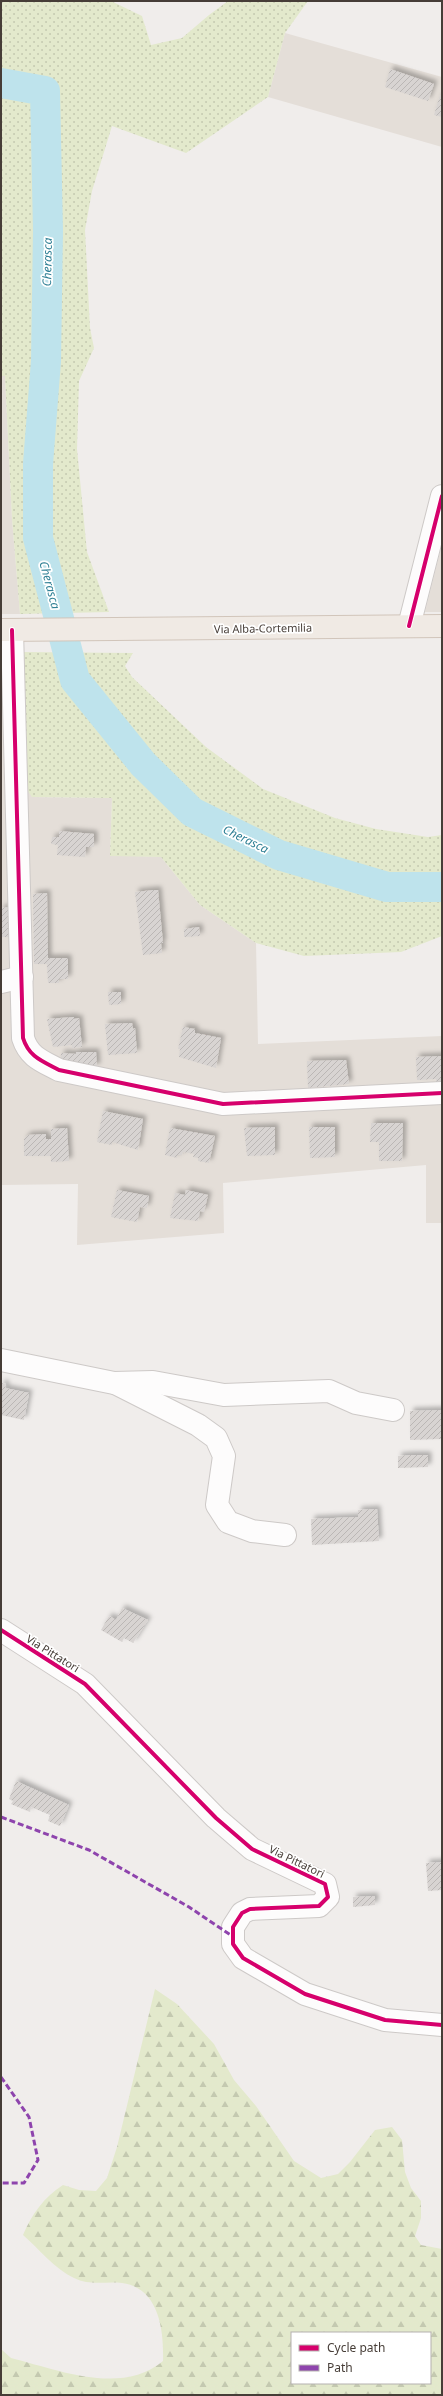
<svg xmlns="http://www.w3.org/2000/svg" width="443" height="2396" font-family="'Noto Sans',sans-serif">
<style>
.residential{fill:#e4ded8}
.grass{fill:url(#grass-dots)}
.forest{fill:url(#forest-firs);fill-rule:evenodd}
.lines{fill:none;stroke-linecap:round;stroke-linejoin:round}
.river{stroke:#bee3ec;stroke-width:30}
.building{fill:url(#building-hatch);filter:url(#shadow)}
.minor-casing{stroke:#cdc9c7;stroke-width:24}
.major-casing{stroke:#d1c5ba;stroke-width:24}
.minor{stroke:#fdfcfc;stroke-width:22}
.major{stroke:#f0eae4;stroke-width:22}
.quiet{stroke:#8e44ad;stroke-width:3;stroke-dasharray:6 3;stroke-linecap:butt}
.cycleway-casing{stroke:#fff;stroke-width:6}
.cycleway{stroke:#d6006c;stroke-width:4}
.labels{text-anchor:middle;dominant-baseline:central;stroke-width:3.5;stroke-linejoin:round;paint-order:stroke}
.street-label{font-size:11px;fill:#463d37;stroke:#fff}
.water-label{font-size:12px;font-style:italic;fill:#308095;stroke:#fff}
</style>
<defs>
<pattern id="grass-dots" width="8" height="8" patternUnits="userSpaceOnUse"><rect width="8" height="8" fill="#e3e9cc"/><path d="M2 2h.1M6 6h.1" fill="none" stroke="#c4c9b0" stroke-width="1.8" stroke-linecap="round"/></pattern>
<pattern id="forest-firs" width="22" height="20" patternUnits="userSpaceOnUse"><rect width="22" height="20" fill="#e3e9cc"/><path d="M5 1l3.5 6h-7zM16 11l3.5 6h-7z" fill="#c4c9b0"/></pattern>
<pattern id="building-hatch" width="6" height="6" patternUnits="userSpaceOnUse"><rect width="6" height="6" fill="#d8d4d2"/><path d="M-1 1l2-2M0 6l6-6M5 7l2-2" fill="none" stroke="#bbb7b5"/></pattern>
<filter id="shadow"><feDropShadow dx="3.5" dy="-3.5" stdDeviation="2" flood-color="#0004"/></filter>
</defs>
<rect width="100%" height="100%" fill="#f0edeb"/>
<g class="residential">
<polygon points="285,33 442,77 442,147 268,97"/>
<polygon points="1,376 5,376 12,519 20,614 1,614"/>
<polygon points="442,544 442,612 425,612"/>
<polygon points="1,650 20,652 32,797 112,798 110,855 161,857 200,905 256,943 258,1044 442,1036 442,1223 426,1223 426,1165 223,1183 224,1233 77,1245 78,1184 2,1185"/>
</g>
<g class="grass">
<polygon points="1,1 111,1 142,16 151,45 182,38 209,15 228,1 308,1 285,33 268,97 186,153 112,126 92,191 85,230 90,328 94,348 79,381 77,449 87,552 109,612 20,614 12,519 5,376 1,376"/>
<polygon points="20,652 133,653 125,666 132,677 206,747 263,789 335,818 376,829 428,837 442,835 442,936 401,952 304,956 256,943 200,905 161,857 110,856 112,798 32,797 24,786"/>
</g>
<path class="forest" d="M155,1989L177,2004L214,2044L234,2080L256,2106L294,2161L321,2178L338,2174L350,2162L375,2130L392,2127L402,2140L405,2172L411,2188L421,2201V2218L415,2236L421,2245L442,2249V2395H1V2349L11,2358C59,2370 121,2396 163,2361C164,2330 159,2288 122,2283C106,2281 90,2286 74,2278C55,2269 39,2249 23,2235C32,2214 44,2197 63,2185L79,2190L96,2191L107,2178L117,2147ZM292,2333H430V2383H292Z"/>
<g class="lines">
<polyline class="river" points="1,83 45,91 48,231 46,361 38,464 38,538 75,680 143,764 192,812 279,855 387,887 442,887"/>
</g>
<g class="building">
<polygon points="390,69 434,84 428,101 385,87"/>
<polygon points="440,95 442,96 442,117 434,115"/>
<polygon points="59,831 94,834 94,847 86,847 85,857 57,855 58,845 51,844 52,837 59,837"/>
<polygon points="154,890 158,890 163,943 161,943 162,953 143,955 135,892"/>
<polygon points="47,893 48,958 68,958 68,979 59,979 59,983 48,983 47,964 34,964 33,894"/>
<polygon points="9,907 10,937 1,937 1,908"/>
<polygon points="199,927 200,936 184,937 184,929"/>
<polygon points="108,992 121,992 121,1004 109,1005"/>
<polygon points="74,1017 74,1019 79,1018 82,1047 72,1048 72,1045 53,1047 47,1019"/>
<polygon points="132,1023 133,1029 135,1028 137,1053 108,1055 105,1024"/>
<polygon points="183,1027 195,1029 195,1033 221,1038 216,1068 179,1057 180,1049 178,1049"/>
<polygon points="76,1052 96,1052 97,1067 60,1065 61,1053 76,1054"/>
<polygon points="442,1056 442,1082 436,1082 436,1079 417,1080 416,1057"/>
<polygon points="346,1060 349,1084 308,1088 307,1061"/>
<polygon points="103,1111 143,1119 138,1150 112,1142 112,1145 97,1142"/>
<polygon points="371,1123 403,1123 402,1161 379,1161 379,1142 370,1142"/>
<polygon points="275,1127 275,1155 247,1156 244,1128"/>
<polygon points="309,1127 335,1127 335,1157 310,1158"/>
<polygon points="67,1128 69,1161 51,1162 51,1156 24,1156 24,1139 28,1135 46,1134 46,1139 51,1139 51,1129"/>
<polygon points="170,1128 215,1136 209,1163 198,1161 198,1158 193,1157 194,1154 183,1152 182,1155 177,1155 177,1158 165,1155"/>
<polygon points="117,1190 149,1196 147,1208 140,1207 137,1222 111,1217"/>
<polygon points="186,1190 208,1195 204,1212 200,1211 198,1221 170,1218 175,1193 185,1195"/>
<polygon points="1,1383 6,1384 5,1388 29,1393 24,1420 1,1415"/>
<polygon points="441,1410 442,1439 410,1440 410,1411"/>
<polygon points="411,1455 428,1455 428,1467 398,1468 398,1456"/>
<polygon points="377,1509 379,1541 312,1545 311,1519 358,1517 358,1510"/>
<polygon points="122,1608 148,1620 133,1643 124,1638 122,1642 101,1630 109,1616 116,1620"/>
<polygon points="16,1781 69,1805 60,1826 48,1821 50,1815 31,1807 30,1812 11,1804 13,1801 9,1799"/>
<polygon points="442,1862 442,1890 428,1891 426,1863"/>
<polygon points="375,1896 375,1905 353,1907 353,1897"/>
</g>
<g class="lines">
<defs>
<g id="minor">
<polyline points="409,626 442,496"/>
<path d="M12,630L23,1038C29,1057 42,1061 59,1070L223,1104L442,1093"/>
<polyline points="1,982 22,977"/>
<polyline points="1,1360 114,1383 153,1382 224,1395 329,1391 356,1403 393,1410"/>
<polyline points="117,1384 198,1425 216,1438 224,1456 217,1505 228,1522 252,1531 285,1535"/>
<polyline points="1,1630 85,1684 216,1818 252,1849 325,1884 328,1897 319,1906 250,1909 242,1913 233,1927 233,1944 243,1958 305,1994 385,2020 442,2025"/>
</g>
<polyline id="major" points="1,630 442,626"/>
</defs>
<use href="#minor" class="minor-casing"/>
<use href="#major" class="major-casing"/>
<use href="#minor" class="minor"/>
<use href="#major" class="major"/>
<g class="quiet">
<polyline points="1,1817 89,1850 189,1907 232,1936"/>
<polyline points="1,2077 29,2117 38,2160 24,2183 1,2183"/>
</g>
<defs>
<g id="cycleway">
<polyline points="409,626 442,496"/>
<path d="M12,630L23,1038C29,1057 42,1061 59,1070L223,1104L442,1093"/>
<polyline points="1,1630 85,1684 216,1818 252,1849 325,1884 328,1897 319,1906 250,1909 242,1913 233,1927 233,1944 243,1958 305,1994 385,2020 442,2025"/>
</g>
</defs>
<use href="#cycleway" class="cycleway-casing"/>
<use href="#cycleway" class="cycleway"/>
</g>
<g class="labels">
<g class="street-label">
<text transform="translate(263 628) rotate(-1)">Via Alba-Cortemilia</text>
<text transform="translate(53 1653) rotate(32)">Via Pittatori</text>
<text transform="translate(297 1861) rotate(26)">Via Pittatori</text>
</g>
<g class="water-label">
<text transform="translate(47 262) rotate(-89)">Cherasca</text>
<text transform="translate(50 585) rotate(75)">Cherasca</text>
<text transform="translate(246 839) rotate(26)">Cherasca</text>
</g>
</g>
<rect width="443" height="2396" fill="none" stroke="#463d37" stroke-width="4"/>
<rect x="291" y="2332" width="140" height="52" fill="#ffffff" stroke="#b5b1af"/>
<rect x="299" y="2345" width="20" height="6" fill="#d6006c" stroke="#b5b1af"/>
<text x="327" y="2352" font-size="12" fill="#463d37">Cycle path</text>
<rect x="299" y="2365" width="20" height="6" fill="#8e44ad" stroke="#b5b1af"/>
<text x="327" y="2372" font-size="12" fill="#463d37">Path</text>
</svg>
